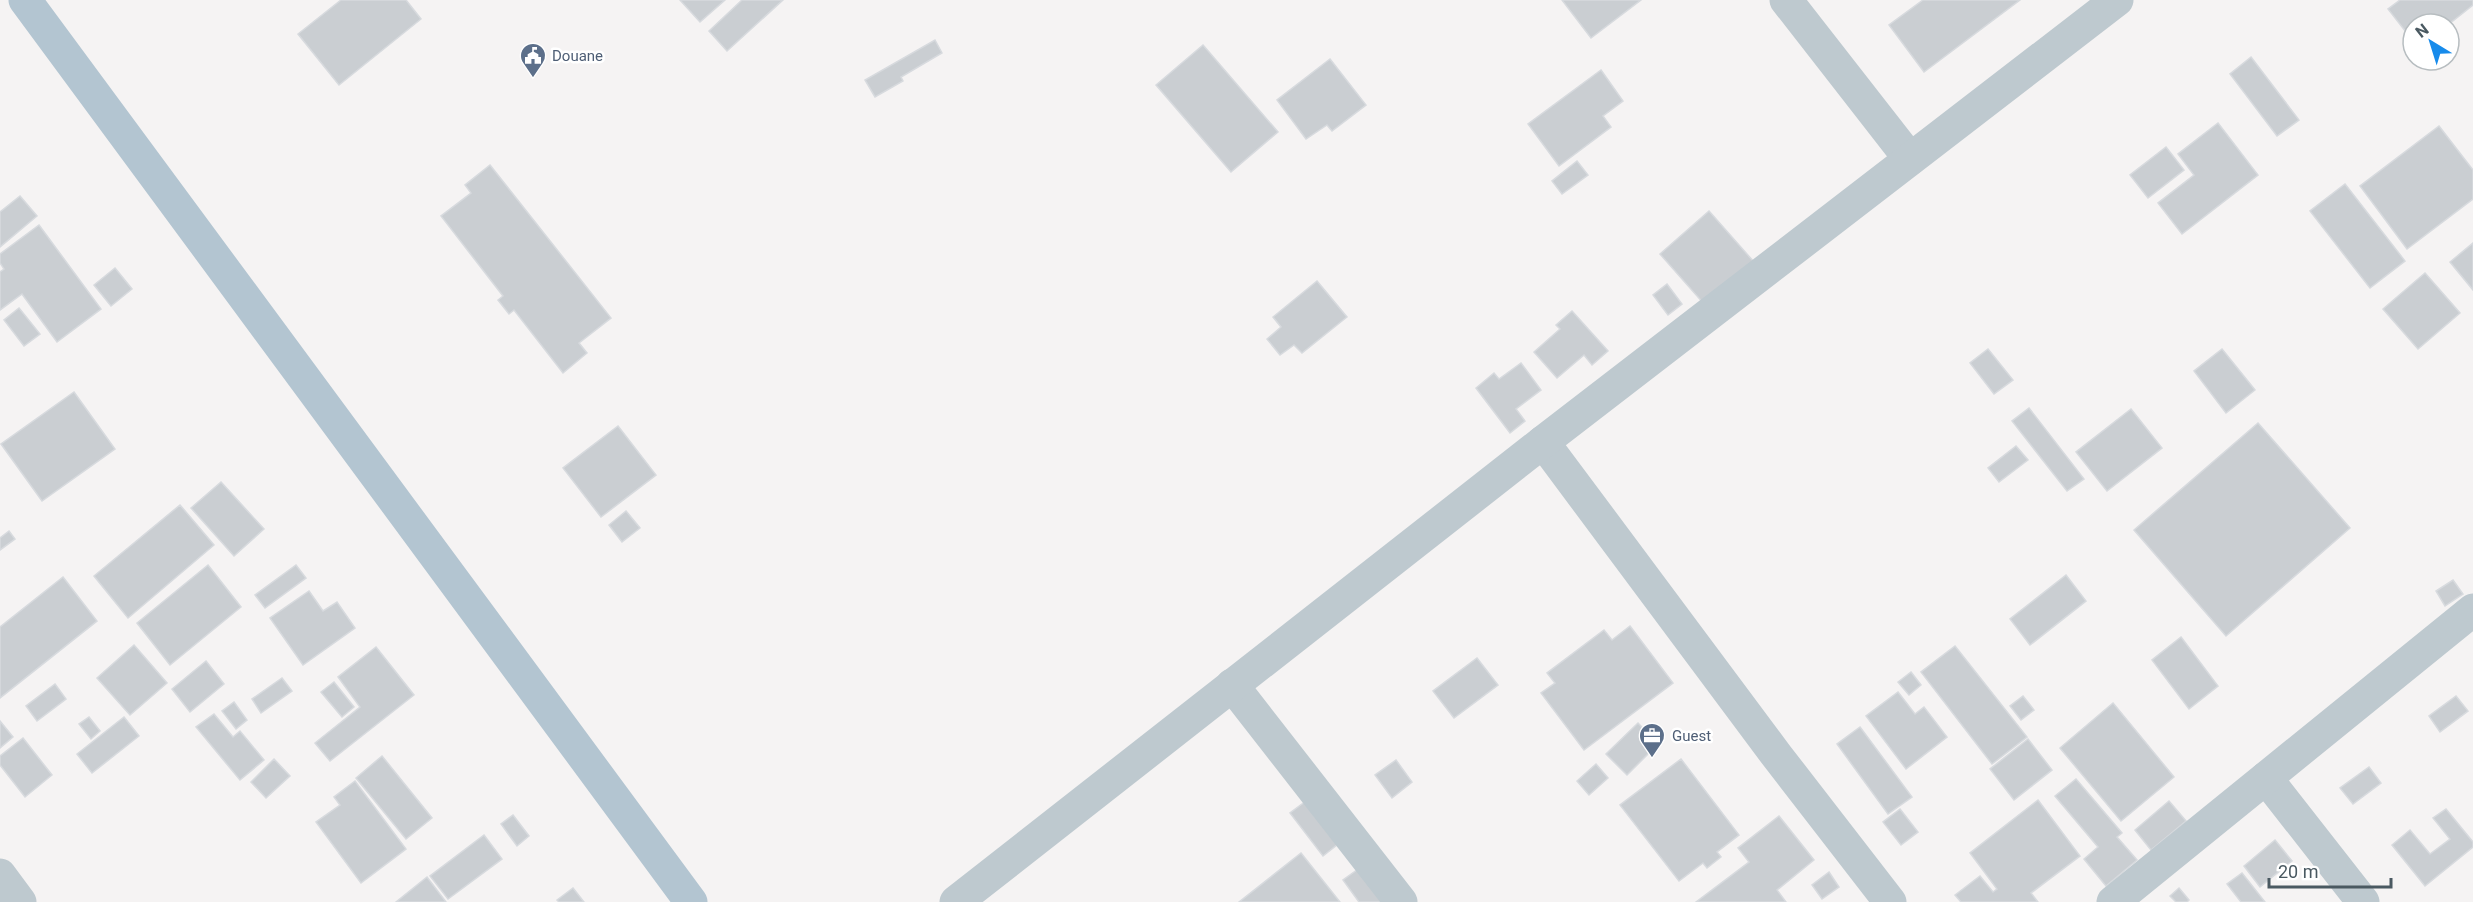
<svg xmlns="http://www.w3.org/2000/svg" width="2473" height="902" font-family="Roboto,sans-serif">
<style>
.building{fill:#caced2;stroke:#d7dade;stroke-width:1.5}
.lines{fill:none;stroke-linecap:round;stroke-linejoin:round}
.minor{stroke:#bec9cf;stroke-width:33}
.primary{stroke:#b3c5d1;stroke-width:33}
.labels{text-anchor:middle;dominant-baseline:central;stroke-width:5;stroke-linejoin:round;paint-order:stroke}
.service-label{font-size:15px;fill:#4e5e75;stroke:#fff;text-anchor:start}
</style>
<rect width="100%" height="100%" fill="#f5f3f3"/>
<g class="building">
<polygon points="341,0 406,0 421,19 339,85 298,34"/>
<polygon points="680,0 725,0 700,22"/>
<polygon points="742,0 783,0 727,51 709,31"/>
<polygon points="1562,0 1641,0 1591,38"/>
<polygon points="1923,0 2020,0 1924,72 1889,25"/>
<polygon points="2400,0 2473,0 2473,5 2449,24 2413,24 2413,41 2388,9"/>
<polygon points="935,40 942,53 901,77 903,81 875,97 865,80"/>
<polygon points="1203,45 1278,132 1231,172 1156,85"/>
<polygon points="2251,57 2299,120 2277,136 2230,74"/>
<polygon points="1330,59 1366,105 1332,131 1327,125 1306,139 1277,100"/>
<polygon points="1601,70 1623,101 1603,116 1611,127 1559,166 1528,124"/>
<polygon points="2218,123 2258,175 2182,234 2158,203 2194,175 2178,154"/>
<polygon points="2439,126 2473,170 2473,199 2407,249 2360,186"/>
<polygon points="2166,147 2184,170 2148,198 2130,175"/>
<polygon points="1577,161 1588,175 1562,194 1552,181"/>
<polygon points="490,165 611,318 579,343 587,353 563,373 514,310 509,314 498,300 503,296 441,216 471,193 465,185"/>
<polygon points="2345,184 2405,261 2370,288 2310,211"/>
<polygon points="20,196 37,216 0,247 0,212"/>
<polygon points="1709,211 1754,262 1705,305 1660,254"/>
<polygon points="39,225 101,309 57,342 22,294 0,310 0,272 4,269 0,263 0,254"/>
<polygon points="2473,243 2473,290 2450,262"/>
<polygon points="115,268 132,289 111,306 94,285"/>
<polygon points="2425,273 2460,313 2418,349 2383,309"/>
<polygon points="1317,281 1347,317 1302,353 1294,345 1280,355 1267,339 1281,327 1273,317"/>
<polygon points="1667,284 1682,304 1668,315 1653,295"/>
<polygon points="19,308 40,334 24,346 4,320"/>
<polygon points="1572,311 1608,351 1592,365 1584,355 1557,378 1534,352 1560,329 1556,325"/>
<polygon points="1988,349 2013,380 1994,394 1970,363"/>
<polygon points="2222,349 2255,390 2226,413 2194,371"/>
<polygon points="1521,363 1541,390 1516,409 1525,421 1510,433 1476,388 1494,373 1499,379"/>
<polygon points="74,392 115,449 42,501 1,444"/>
<polygon points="2029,408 2084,479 2067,491 2012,421"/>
<polygon points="2131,409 2162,448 2107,491 2076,452"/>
<polygon points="2258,423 2350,528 2226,636 2134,530"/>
<polygon points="618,426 656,475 601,517 563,468"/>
<polygon points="2016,446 2028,460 1999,482 1988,468"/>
<polygon points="221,482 264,529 234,556 191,508"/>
<polygon points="180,505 214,545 128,618 94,576"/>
<polygon points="626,511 640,528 622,542 609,525"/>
<polygon points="9,531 15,539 0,550 0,538"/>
<polygon points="208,565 241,607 170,665 137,623"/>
<polygon points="296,565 306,578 265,608 255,595"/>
<polygon points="2066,575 2086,601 2030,645 2010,619"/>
<polygon points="63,577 97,621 0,698 0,627"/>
<polygon points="2453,580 2463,594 2445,606 2436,591"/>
<polygon points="309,591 323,611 337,602 355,628 303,665 270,618"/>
<polygon points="1630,626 1673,683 1584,750 1541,693 1555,683 1547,673 1604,630 1612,640"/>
<polygon points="2181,637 2218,686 2189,709 2152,660"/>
<polygon points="134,645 167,683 130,715 97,678"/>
<polygon points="1955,646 2027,737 1992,764 1921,672"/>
<polygon points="376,647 414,695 330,761 315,743 360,707 338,677"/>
<polygon points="1477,658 1498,685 1454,718 1433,691"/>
<polygon points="206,661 224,684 190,712 172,689"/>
<polygon points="1911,672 1921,685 1909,695 1898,682"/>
<polygon points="282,678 292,691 261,713 252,699"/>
<polygon points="334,682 354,707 342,717 321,692"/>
<polygon points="55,684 66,699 37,721 26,706"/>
<polygon points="1898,692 1915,714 1924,707 1947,737 1906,769 1866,716"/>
<polygon points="2023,696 2034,710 2021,720 2010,706"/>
<polygon points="2456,696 2468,711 2440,732 2429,716"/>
<polygon points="234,702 247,720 236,729 222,711"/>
<polygon points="2113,703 2174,777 2121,821 2060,748"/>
<polygon points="214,714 233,737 240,731 264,760 240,780 196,727"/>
<polygon points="89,717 100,731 91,739 79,724"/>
<polygon points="124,717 139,736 92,773 77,754"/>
<polygon points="0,721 13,737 0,748"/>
<polygon points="1638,723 1658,744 1627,775 1606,754"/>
<polygon points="1860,727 1912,797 1888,814 1837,744"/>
<polygon points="23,738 52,775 25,797 0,765 0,756"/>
<polygon points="2028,739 2052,770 2014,800 1990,769"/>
<polygon points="382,756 432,818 406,839 356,778"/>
<polygon points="274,759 290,776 266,798 251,782"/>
<polygon points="1681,759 1739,835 1717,852 1721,857 1707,868 1703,863 1679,881 1620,805"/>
<polygon points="1396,760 1412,782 1392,798 1375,775"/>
<polygon points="1596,764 1608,778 1589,795 1577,781"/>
<polygon points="2369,767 2381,783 2353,804 2340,788"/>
<polygon points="2076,779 2122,833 2117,837 2137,860 2106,886 2084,859 2098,847 2055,796"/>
<polygon points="355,781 406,849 361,883 316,822 340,805 334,797"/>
<polygon points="2038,800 2080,856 2031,893 2038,902 1961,902 1955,895 1980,876 1993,892 1997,889 1970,853"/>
<polygon points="1306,801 1338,844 1323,856 1290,813"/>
<polygon points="2169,801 2186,821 2151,850 2135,830"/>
<polygon points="1900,809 1918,832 1901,845 1883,822"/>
<polygon points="2446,809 2473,842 2473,847 2425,886 2392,845 2410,830 2430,854 2450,839 2433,818"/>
<polygon points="513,815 529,836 517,846 501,824"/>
<polygon points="1779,816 1814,860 1777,890 1786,902 1696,902 1749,862 1738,848"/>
<polygon points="484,835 502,859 448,899 430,876"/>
<polygon points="2275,840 2292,861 2260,887 2244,866"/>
<polygon points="1301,853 1340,902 1239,902"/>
<polygon points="1361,867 1382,902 1359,902 1343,880"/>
<polygon points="1829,872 1839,887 1822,899 1812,885"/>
<polygon points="2242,873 2265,902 2241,902 2227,884"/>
<polygon points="427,877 446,902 396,902"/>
<polygon points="573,888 584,902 559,902 557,900"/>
<polygon points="2179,888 2189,900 2187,902 2176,902 2170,896"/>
</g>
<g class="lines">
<g class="minor">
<polyline points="1786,0 1910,159"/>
<polyline points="1543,442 1777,756 1890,902"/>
<polyline points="1232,685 1401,902"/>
<polyline points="2266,778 2363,902"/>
<polyline points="0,875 20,902"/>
<polyline points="956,902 1543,442 2117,0"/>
<polyline points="2113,902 2473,610"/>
</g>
<polyline class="primary" points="25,0 691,902"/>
</g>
<defs>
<symbol id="civic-pin" viewBox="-11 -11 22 30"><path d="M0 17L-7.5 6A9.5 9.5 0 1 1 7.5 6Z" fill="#5c6f8a" stroke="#fff"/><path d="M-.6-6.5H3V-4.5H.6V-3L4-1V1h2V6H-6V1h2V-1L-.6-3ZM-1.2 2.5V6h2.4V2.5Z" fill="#fff"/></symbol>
<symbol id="office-pin" viewBox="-11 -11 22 30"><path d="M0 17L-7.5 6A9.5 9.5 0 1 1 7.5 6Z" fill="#5c6f8a" stroke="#fff"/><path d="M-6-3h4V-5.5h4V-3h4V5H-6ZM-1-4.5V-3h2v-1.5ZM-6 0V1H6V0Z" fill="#fff"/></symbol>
</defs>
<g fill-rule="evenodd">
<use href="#civic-pin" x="518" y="41" width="30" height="40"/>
<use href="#office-pin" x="1637" y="721" width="30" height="40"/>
</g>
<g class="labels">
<g class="service-label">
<text x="552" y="56">Douane</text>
<text x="1672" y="736">Guest</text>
</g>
</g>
<g transform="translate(2431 42) rotate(322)"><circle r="28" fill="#ffffff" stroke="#b7bdc0" stroke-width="1.5"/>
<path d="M0-4.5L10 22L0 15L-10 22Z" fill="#178beb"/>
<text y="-9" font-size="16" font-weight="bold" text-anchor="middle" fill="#4a5961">N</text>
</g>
<path d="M2269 878v9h122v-9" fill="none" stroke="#4a5961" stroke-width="3"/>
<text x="2278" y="878" font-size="18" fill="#4a5961" stroke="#ffffff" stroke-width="4.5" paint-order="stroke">20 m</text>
</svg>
